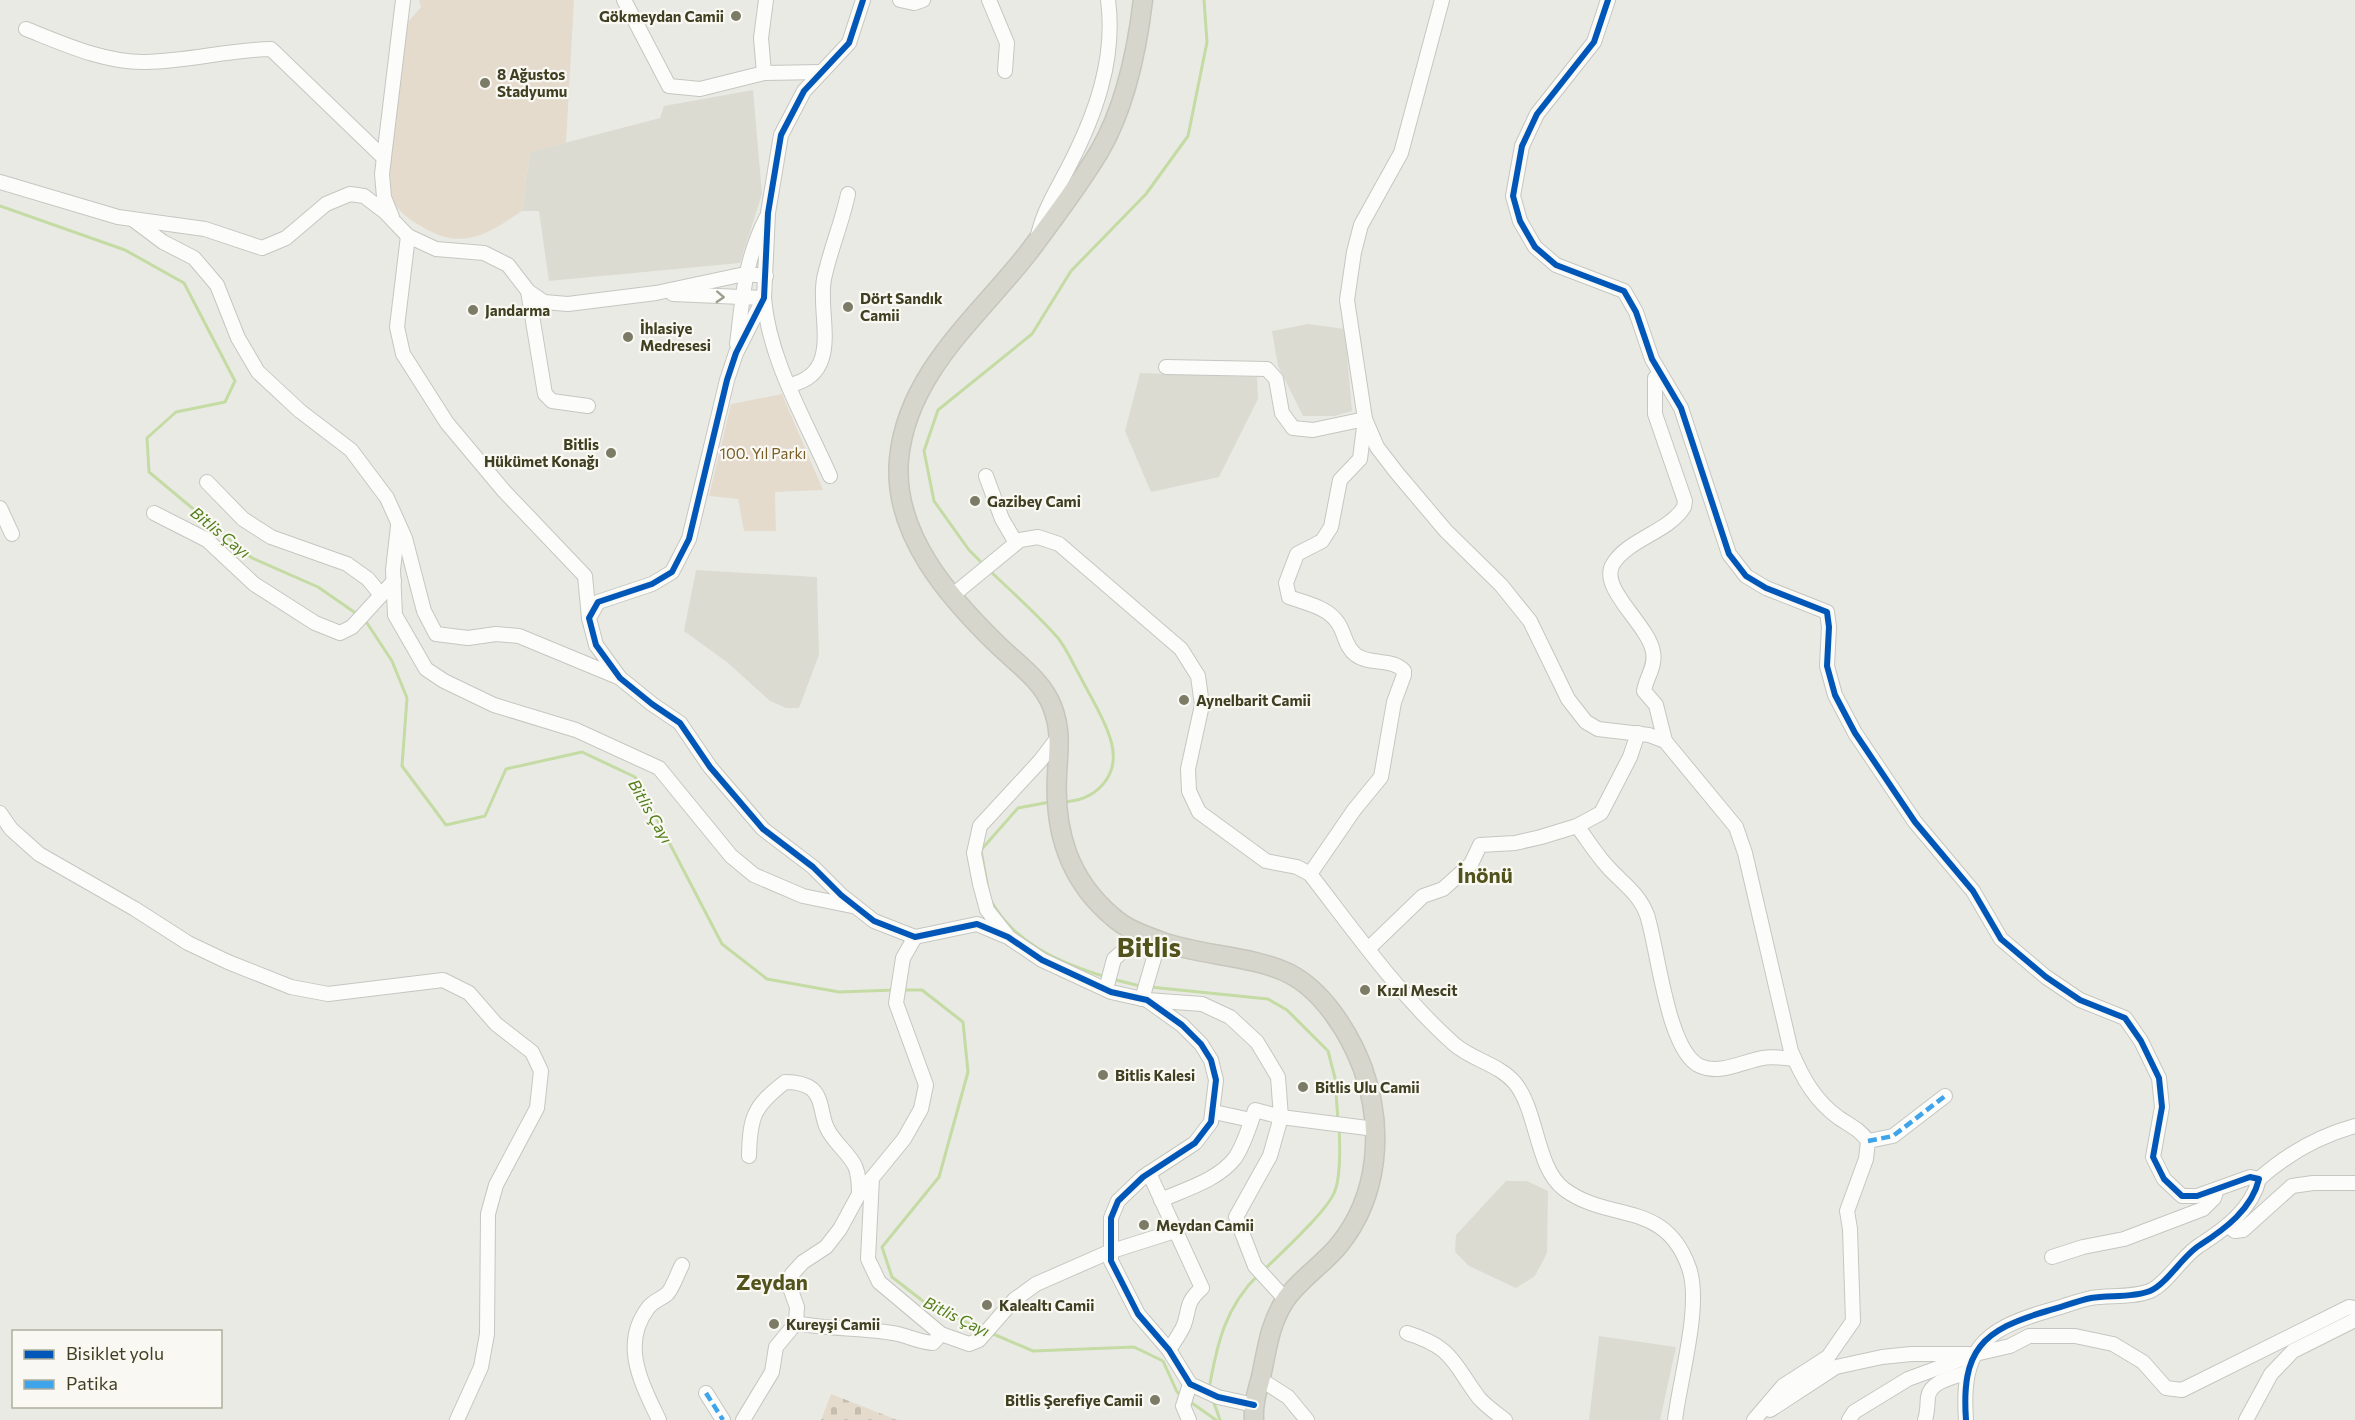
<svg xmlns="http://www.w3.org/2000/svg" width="2355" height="1420" font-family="Commissioner,sans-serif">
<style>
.built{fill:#dcdbd2}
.green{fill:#e4dbcd}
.cemetery{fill:url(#cemetery-stones)}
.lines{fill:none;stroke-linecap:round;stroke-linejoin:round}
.stream{stroke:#c4dba4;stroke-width:3}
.minor-casing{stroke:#c6c6c1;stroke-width:16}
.major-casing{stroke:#c6c6bc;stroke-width:21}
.minor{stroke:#fcfcfb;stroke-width:14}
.major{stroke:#d6d6cd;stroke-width:18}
.quiet{stroke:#3fa4ea;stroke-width:4.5;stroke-dasharray:9 4.5;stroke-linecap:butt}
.cycleway-casing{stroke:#f9f8f3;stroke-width:10}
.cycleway{stroke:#0057b8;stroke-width:6}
.oneway{stroke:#9e9e8e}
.poi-dot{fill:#7b7b66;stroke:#f9f8f3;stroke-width:2}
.labels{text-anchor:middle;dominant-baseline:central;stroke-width:4.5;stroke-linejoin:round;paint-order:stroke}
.poi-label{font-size:15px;font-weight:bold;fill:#3f3f21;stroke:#f9f8f3;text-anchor:start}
.park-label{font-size:15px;fill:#785d29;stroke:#f9f8f3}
.water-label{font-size:16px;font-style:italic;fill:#517e18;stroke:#f9f8f3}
.district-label{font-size:21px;font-weight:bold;fill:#51521c;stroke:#f9f8f3}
.town-label{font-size:27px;font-weight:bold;fill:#51521c;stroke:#f9f8f3}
</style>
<defs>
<pattern id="cemetery-stones" width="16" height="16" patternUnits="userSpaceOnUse" patternTransform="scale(1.5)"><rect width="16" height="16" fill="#e4dbcd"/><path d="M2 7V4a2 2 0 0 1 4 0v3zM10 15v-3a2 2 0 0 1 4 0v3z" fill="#c5bdb0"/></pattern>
</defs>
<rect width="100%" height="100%" fill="#eaeae5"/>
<g class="built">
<polygon points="753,90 762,194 740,263 549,281 539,211 522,211 530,152 660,118 664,106"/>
<polygon points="1308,324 1345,329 1352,411 1334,416 1303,416 1278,366 1272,331"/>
<polygon points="1140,373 1257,377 1258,399 1219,477 1151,492 1125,431"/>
<polygon points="696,570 817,577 819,655 799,708 786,708 770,701 728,663 684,631"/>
<polygon points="1506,1181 1527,1181 1548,1191 1547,1253 1535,1276 1516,1288 1469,1266 1455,1252 1456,1235"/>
<polygon points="1599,1336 1676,1347 1660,1420 1589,1420"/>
</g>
<g class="green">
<path d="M419,0H574L566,143L530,152L522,211C492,231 466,250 430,231C417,224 398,214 393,199C383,172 404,57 408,22L421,7Z"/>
<polygon points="782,394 823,490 775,492 776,531 744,531 738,499 709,496 731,404"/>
</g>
<polygon class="cemetery" points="831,1394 895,1419 899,1420 821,1420"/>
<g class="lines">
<g class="stream">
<polyline points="0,206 125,250 184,283 235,381 225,402 176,412 147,438 149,472 252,558 318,587 357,614"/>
<polyline points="984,565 969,550 934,501 924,451 938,410 1032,334 1071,271 1146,194 1188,136 1207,42 1204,0"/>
<path d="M989,570C1012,592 1037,614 1058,638C1067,649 1074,666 1081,678C1091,698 1105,719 1111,741C1121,776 1096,801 1062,802"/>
<polyline points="365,620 392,661 407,698 402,766 446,825 485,816 506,769 582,752 635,777 722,944 767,979 839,992 895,990"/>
<polyline points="988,889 981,850 1018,808 1050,802"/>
<path d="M990,899C1013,943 1060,963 1106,977"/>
<polyline points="1112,979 1140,986"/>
<polyline points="1150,987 1268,999 1287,1010 1328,1051 1335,1078 1338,1121"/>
<polyline points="902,990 922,990 963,1022 968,1072 939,1177 882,1247 892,1277 928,1305 982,1329"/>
<path d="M1264,1270C1280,1254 1326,1212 1334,1193C1341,1179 1340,1143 1339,1127"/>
<polyline points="991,1333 1033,1351 1134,1347 1163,1361 1177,1392 1181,1395"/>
<path d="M1209,1389C1217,1344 1225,1307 1259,1274"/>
<polyline points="1213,1400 1220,1420"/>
<polyline points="1189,1401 1216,1420"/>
</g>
<defs>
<g id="minor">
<polyline points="624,0 669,86 700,89 764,73 822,72"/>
<polyline points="863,0 849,43 804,91 781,135 768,213 764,298 736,353 727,380 689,539 672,572 652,584 598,602 589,618 596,645 620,678 652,704 680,723 710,767 763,829 813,867 841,895 874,921 915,937 977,924 1008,937 1042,960 1111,992 1147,1000 1182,1025 1201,1044 1211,1060 1216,1080 1211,1122 1195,1143 1143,1177 1118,1201 1111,1218 1111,1261 1138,1314 1169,1350 1190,1384 1218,1397 1254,1405"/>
<polyline points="900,0 914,3 923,0"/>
<polyline points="989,0 1007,43 1005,71"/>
<path d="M1442,0L1401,153L1361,225L1354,252L1347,300L1365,419L1377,447L1397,473L1446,531L1501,585L1530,621L1568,699L1586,722L1598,729L1649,735L1665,741L1736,827L1745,853L1791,1051C1802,1077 1815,1101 1839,1118C1851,1126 1859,1129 1868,1141L1866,1159L1847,1211L1850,1229L1853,1321L1828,1357L1783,1386L1754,1420"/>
<path d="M1608,0L1594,42L1537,114L1522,146L1513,196L1520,221L1535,247L1556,265L1624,291L1636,312L1652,359L1681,408L1729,554L1746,576L1766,588L1827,612L1829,627L1827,666L1835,695L1855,733L1915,822L1973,891L2001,939L2046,977L2080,1000L2125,1018L2141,1041L2159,1078L2162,1107L2153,1157L2164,1179L2182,1196H2197L2250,1177L2259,1179C2252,1209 2225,1229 2200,1245C2183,1255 2167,1284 2150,1291C2132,1298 2110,1295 2091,1298C2077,1301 2062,1307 2047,1311C1982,1330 1961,1350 1966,1420"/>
<path d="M26,29C64,44 105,63 146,62C188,61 229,50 271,49L384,158"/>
<polyline points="764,73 761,38 766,0"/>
<polyline points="0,182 118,217 205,229 262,248 286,238 326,204 350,194 364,196 385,212 408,236 436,249 484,253 508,265 528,291 544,302 568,304 656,293 745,274 766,276"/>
<polyline points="392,217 384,197 382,174 403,0"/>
<polyline points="135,221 163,242 194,258 217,285 238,338 258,372 300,411 351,450 387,498 405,538 424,611 436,634 468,638 496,634 519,636 618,677"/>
<path d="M1038,235C1044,210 1056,191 1068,168C1095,116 1116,59 1108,0"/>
<polyline points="408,236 397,327 403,354 447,423 504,491 585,576 589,618"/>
<polyline points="528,291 545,394 552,401 588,406"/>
<path d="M673,294L764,298C769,360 805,419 830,476"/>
<path d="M737,344C743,296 744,263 766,218"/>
<path d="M1166,367L1267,369L1276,379L1282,413L1293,428L1313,430L1365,419L1360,459L1340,480L1331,527L1322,541L1297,554L1286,583L1289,597C1305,603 1328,607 1338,623C1345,633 1345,647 1356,655C1369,665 1393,658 1404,671V675L1394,702L1381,777L1354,810L1310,874"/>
<path d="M1660,373L1655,378V414L1685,501L1684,507C1669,532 1628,539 1613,564C1598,588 1649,625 1653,652C1656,666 1646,678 1644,691L1656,705L1665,741"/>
<path d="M790,385C844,373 817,315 824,279C830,250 842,223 848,194"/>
<polyline points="986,476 1002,519 1016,543"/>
<polyline points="207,482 243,519 271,537 347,564 368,579 381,595"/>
<polyline points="0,508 12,534"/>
<polyline points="154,513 207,540 254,584 315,623 340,633 352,627 394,581"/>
<polyline points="398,526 393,570 395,615 426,669 444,681 494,705 576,730 659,768 731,856 754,875 803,896 852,906"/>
<path d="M953,595L1020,540L1038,537L1059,544L1181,649L1198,676L1202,705L1188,769L1189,791L1199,812L1266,861L1297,867L1310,874C1355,932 1399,995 1454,1044C1472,1060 1499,1064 1515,1083C1538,1112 1536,1168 1564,1189C1609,1223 1665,1199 1689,1268C1702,1305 1680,1378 1675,1420"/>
<polyline points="0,813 11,829 39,854 135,909 188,943 228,962 291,987 328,994 443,980 469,993 496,1024 532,1052 541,1071 537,1108 496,1185 488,1214 487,1334 481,1367 457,1420"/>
<path d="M1577,826C1587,839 1596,854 1607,866C1622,883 1639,893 1647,915C1658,948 1667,1051 1700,1066C1720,1075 1744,1061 1763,1058C1772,1056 1784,1058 1794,1059"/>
<polyline points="1007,935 987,910 980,884 974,853 980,826 1040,761 1059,736"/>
<polyline points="1368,949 1423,896 1443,889 1471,864 1480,845 1515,843 1541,837 1577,826 1601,813 1630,757 1638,733"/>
<polyline points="1106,989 1114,959 1142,934"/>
<polyline points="1142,999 1159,941"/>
<polyline points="1147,1000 1202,1004 1230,1017 1257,1042 1278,1077 1281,1117 1270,1156 1236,1217 1255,1266 1286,1300"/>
<polyline points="1214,1112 1251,1120"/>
<polyline points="1868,1141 1893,1136 1945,1096"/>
<path d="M749,1156C750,1117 753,1107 785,1082C795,1082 804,1083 812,1089C823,1099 821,1116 827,1128C834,1143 848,1152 855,1166C859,1175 859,1184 859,1194"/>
<path d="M1149,1173L1202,1288C1185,1303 1190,1308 1184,1325C1180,1334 1174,1342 1169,1350"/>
<polyline points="872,1178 868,1259 879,1282 941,1334 969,1344 979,1340 1014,1300 1036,1284 1109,1252 1175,1231"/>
<path d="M2259,1179C2287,1154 2319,1136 2355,1126"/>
<path d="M1161,1200C1186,1189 1218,1180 1235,1158C1244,1145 1250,1125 1255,1110L1281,1117L1375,1129"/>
<polyline points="2228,1226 2235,1231 2243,1230 2292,1186 2313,1183 2355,1183"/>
<polyline points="2052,1257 2083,1247 2124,1239 2203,1209 2214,1198 2217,1189"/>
<path d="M796,1323C829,1330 864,1327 898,1334C910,1337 920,1342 933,1343L941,1334"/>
<path d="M1407,1333C1453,1347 1453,1363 1479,1398C1486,1406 1496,1413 1505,1420"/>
<polyline points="1260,1379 1288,1397 1307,1420"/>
<polyline points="706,1393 723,1420"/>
<polyline points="1770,1410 1836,1367 1882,1357 1911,1354 1975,1354 2010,1346 2029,1336 2075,1336 2113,1344 2143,1362 2166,1388 2182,1390 2349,1307 2355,1308"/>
<path d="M659,1420C642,1384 620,1345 648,1308C653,1301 661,1299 667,1294C673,1288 677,1274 682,1265"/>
<polyline points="743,1420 772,1372 776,1347 796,1323 797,1307 789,1285 792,1274 803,1262 826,1247 840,1229 859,1194 904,1139 921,1109 926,1085 896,1003 903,958 915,937"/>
<polyline points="1189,1420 1183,1406 1190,1384"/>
<polyline points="1849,1420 1854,1412 1908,1379 1965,1358"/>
<path d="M1925,1420C1928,1411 1927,1405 1928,1397C1930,1381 1954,1377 1966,1373"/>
<polyline points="2246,1420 2271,1374 2293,1351 2355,1320"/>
</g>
<path id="major" d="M1143,0C1137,50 1125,108 1099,152C1078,187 1052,221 1028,253C978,317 907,373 899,459C892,534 950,599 1000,647C1019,665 1042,681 1052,706C1062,732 1058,750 1057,776C1054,832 1069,880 1113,917C1126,929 1144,935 1160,941C1200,956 1250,955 1288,973C1323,990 1350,1034 1363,1069C1384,1128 1379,1196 1339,1245C1323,1265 1298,1280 1284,1302C1269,1326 1267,1350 1261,1377C1257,1392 1253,1404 1254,1420"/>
</defs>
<use href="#minor" class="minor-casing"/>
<use href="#major" class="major-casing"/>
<use href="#minor" class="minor"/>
<use href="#major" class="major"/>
<g class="quiet">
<polyline points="1868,1141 1893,1136 1945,1096"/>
<polyline points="706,1393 723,1420"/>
</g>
<defs>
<g id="cycleway">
<polyline points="863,0 849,43 804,91 781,135 768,213 764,298 736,353 727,380 689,539 672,572 652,584 598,602 589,618 596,645 620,678 652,704 680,723 710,767 763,829 813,867 841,895 874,921 915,937 977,924 1008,937 1042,960 1111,992 1147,1000 1182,1025 1201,1044 1211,1060 1216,1080 1211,1122 1195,1143 1143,1177 1118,1201 1111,1218 1111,1261 1138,1314 1169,1350 1190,1384 1218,1397 1254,1405"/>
<path d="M1608,0L1594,42L1537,114L1522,146L1513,196L1520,221L1535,247L1556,265L1624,291L1636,312L1652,359L1681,408L1729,554L1746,576L1766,588L1827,612L1829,627L1827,666L1835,695L1855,733L1915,822L1973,891L2001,939L2046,977L2080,1000L2125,1018L2141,1041L2159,1078L2162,1107L2153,1157L2164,1179L2182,1196H2197L2250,1177L2259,1179C2252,1209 2225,1229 2200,1245C2183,1255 2167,1284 2150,1291C2132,1298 2110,1295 2091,1298C2077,1301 2062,1307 2047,1311C1982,1330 1961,1350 1966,1420"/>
</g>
</defs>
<use href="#cycleway" class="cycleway-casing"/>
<use href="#cycleway" class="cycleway"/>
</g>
<defs><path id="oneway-chevron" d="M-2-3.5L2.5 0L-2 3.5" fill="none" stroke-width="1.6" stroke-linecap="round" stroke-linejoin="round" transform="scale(1.5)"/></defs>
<use class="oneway" href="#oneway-chevron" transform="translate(720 297) rotate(3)"/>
<g class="poi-dot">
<circle cx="736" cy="16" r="6"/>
<circle cx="485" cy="83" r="6"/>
<circle cx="848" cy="307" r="6"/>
<circle cx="473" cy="310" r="6"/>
<circle cx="628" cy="337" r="6"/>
<circle cx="611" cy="453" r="6"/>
<circle cx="975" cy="501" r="6"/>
<circle cx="1184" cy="700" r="6"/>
<circle cx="1365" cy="990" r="6"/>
<circle cx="1103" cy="1075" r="6"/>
<circle cx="1303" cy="1087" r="6"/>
<circle cx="1144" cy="1225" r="6"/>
<circle cx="987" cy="1305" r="6"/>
<circle cx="774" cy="1324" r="6"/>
<circle cx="1155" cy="1400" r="6"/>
</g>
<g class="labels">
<g class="poi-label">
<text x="724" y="16" text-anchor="end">Gökmeydan Camii</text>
<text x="497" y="74">8 Ağustos<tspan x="497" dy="17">Stadyumu</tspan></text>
<text x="860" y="298">Dört Sandık<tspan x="860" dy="17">Camii</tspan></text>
<text x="485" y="310">Jandarma</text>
<text x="640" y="328">İhlasiye<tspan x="640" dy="17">Medresesi</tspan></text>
<text x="599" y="444" text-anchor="end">Bitlis<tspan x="599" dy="17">Hükümet Konağı</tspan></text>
<text x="987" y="501">Gazibey Cami</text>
<text x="1196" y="700">Aynelbarit Camii</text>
<text x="1377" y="990">Kızıl Mescit</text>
<text x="1115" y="1075">Bitlis Kalesi</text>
<text x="1315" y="1087">Bitlis Ulu Camii</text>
<text x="1156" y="1225">Meydan Camii</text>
<text x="999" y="1305">Kalealtı Camii</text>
<text x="786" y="1324">Kureyşi Camii</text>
<text x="1143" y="1400" text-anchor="end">Bitlis Şerefiye Camii</text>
</g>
<g class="park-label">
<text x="763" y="453">100. Yıl Parkı</text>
</g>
<g class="water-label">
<text transform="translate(221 532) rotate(39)">Bitlis Çayı</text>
<text transform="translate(651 811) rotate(60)">Bitlis Çayı</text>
<text transform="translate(957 1316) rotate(26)">Bitlis Çayı</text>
</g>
<g class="district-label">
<text x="1485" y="874">İnönü</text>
<text x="772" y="1281">Zeydan</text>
</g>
<g class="town-label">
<text x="1149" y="946">Bitlis</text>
</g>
</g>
<rect x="12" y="1330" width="210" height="78" fill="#f9f8f3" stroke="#afae9f" stroke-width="1.5"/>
<rect x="24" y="1350" width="30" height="9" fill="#0057b8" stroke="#afae9f" stroke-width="1.5"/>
<text x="66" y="1360" font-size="18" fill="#3f3f21">Bisiklet yolu</text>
<rect x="24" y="1380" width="30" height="9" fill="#3fa4ea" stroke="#afae9f" stroke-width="1.5"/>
<text x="66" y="1390" font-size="18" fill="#3f3f21">Patika</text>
</svg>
